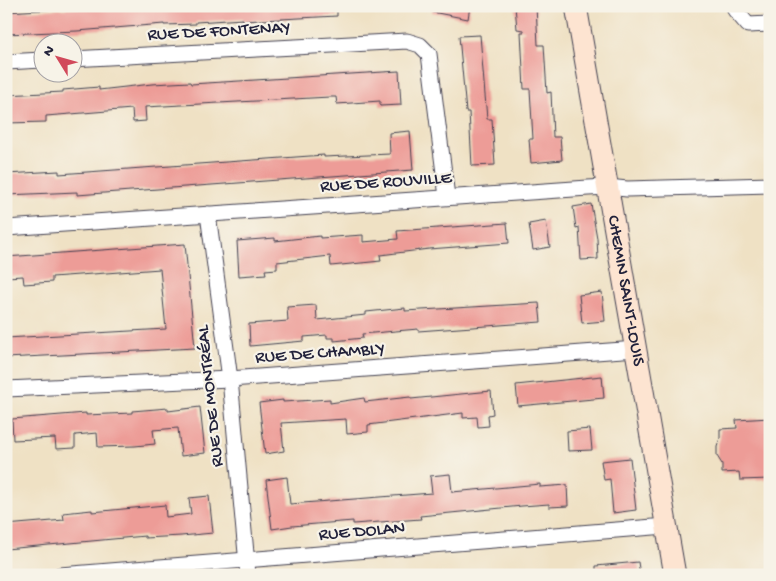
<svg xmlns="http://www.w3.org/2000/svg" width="776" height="581" font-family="'Gochi Hand',sans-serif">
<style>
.building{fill:#ed9c97}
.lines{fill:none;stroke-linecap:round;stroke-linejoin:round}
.street-casing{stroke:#413f50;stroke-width:17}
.secondary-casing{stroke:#413f50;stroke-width:23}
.street{stroke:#fff;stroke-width:15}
.secondary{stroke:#fde4d1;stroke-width:21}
.labels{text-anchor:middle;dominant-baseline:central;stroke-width:4.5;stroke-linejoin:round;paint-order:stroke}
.street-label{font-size:18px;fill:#22223b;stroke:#f7f3e8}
</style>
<rect width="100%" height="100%" fill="#f7f3e8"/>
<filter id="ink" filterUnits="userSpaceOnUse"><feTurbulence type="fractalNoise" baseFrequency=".02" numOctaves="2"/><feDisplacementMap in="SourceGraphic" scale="10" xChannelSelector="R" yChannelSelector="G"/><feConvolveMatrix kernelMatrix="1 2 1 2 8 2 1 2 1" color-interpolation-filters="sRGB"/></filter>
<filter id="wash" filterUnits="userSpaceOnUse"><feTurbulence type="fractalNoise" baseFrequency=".0096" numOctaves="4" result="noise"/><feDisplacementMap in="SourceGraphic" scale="20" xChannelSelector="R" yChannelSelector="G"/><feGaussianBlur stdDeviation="1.12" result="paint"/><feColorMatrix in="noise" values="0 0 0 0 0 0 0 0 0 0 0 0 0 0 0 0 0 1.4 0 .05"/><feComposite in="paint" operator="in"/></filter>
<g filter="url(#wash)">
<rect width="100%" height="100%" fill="#efe1c4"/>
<g id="blocks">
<g class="building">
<polygon points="114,6 337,6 337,16 243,21 243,19 196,22 196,24 164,25 164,24 77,31 6,34 6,12"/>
<polygon points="433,6 470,6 468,19 432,12"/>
<polygon points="515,6 536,6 538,45 544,45 547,93 551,92 553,137 560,137 562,160 531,163 529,139 533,139 530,89 524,89 521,32 524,32 524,30 517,29"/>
<polygon points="480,35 487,119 492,119 495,165 472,166 469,112 466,112 459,36"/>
<polygon points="399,71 401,105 380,106 380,101 337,104 336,97 330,97 145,107 146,121 133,122 132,109 46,116 46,122 6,123 6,95 63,92 63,90 99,87 99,90 152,84 190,82 191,84"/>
<polygon points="410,131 413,170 77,195 77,192 6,195 6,174 59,171 59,174 324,155 324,157 390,154 389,133"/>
<polygon points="591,204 597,238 598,259 581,260 579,227 576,228 573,207"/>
<polygon points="546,221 550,247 533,250 529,224"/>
<polygon points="507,223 509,243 429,249 380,255 381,261 331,266 330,256 277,262 277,269 265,270 266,274 239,276 237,241 275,238 275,241 320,236 320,238 363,235 363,242 398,239 397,231"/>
<polygon points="185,244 195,348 6,358 6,338 166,329 160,269 52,277 52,282 24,284 23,276 6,277 6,257"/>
<polygon points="602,292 605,321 582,323 579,295"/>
<polygon points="539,303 541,322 418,331 418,329 362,334 363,338 334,341 334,338 327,338 327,335 304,337 304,341 250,346 249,324 288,321 287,307 316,305 317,320 366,315 366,312 405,308 405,311"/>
<polygon points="602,376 604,398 518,406 516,385"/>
<polygon points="491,391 493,414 488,415 489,426 478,427 477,417 463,418 463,413 368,425 368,432 347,434 346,419 281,423 284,451 265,454 259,403 283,400 283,402 330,399 330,403 364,398 365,402 410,397 411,399"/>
<polygon points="200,407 205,453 181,456 178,428 153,430 155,444 135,446 98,447 97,433 75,435 75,448 56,449 55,438 13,440 12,419 86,413 86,415 132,413 132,411 168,408 168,411"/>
<polygon points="770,418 770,479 740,480 739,472 722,473 722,464 717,456 717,447 720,438 720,429 737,428 736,420"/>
<polygon points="590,429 592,450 568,451 567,431"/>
<polygon points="630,458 636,510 613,513 610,479 604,480 601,461"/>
<polygon points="450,474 452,492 540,484 540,487 567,485 568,506 549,507 549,504 522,506 420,516 421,519 353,524 353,521 292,526 272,529 266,480 287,477 290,504 432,493 430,476"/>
<polygon points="209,496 213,533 181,536 145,538 145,536 6,549 6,525 64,520 63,513 92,510 92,512 165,505 166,517 191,514 189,498"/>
<polygon points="638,562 640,575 596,575 596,566"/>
</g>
</g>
</g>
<g filter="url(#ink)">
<use href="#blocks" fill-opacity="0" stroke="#413f50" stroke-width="1"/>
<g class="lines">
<defs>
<g id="street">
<polyline points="735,6 735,10 748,25 770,24"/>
<polyline points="72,59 407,41 420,45 429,54 447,197"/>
<polyline points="6,62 42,60"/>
<polyline points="208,214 230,379 248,575"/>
<polyline points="6,228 588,188 608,187 627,189 770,185"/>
<polyline points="6,389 230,379 636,349"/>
<polyline points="60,575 666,526"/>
</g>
<g id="secondary">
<path id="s1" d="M576,6L675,575"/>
</g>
</defs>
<use href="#street" class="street-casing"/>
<use href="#secondary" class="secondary-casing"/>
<use href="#street" class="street"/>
<use href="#secondary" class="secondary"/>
</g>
</g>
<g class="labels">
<g class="street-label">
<text transform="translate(219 32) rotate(-3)">RUE DE FONTENAY</text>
<text transform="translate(386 183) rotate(-4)">RUE DE ROUVILLE</text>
<text stroke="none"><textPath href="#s1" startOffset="289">CHEMIN SAINT-LOUIS</textPath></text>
<text transform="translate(320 354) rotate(-4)">RUE DE CHAMBLY</text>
<text transform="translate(211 396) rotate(-96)">RUE DE MONTRÉAL</text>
<text transform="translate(362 532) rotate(-5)">RUE DOLAN</text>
</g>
</g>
<rect width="776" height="581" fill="none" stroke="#f7f3e8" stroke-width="25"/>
<g transform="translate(58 58) rotate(307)"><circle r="24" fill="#f7f3e8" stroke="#a29fa3"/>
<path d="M0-4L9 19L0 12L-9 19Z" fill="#d1495b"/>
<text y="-8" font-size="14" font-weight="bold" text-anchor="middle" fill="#22223b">N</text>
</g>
</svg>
